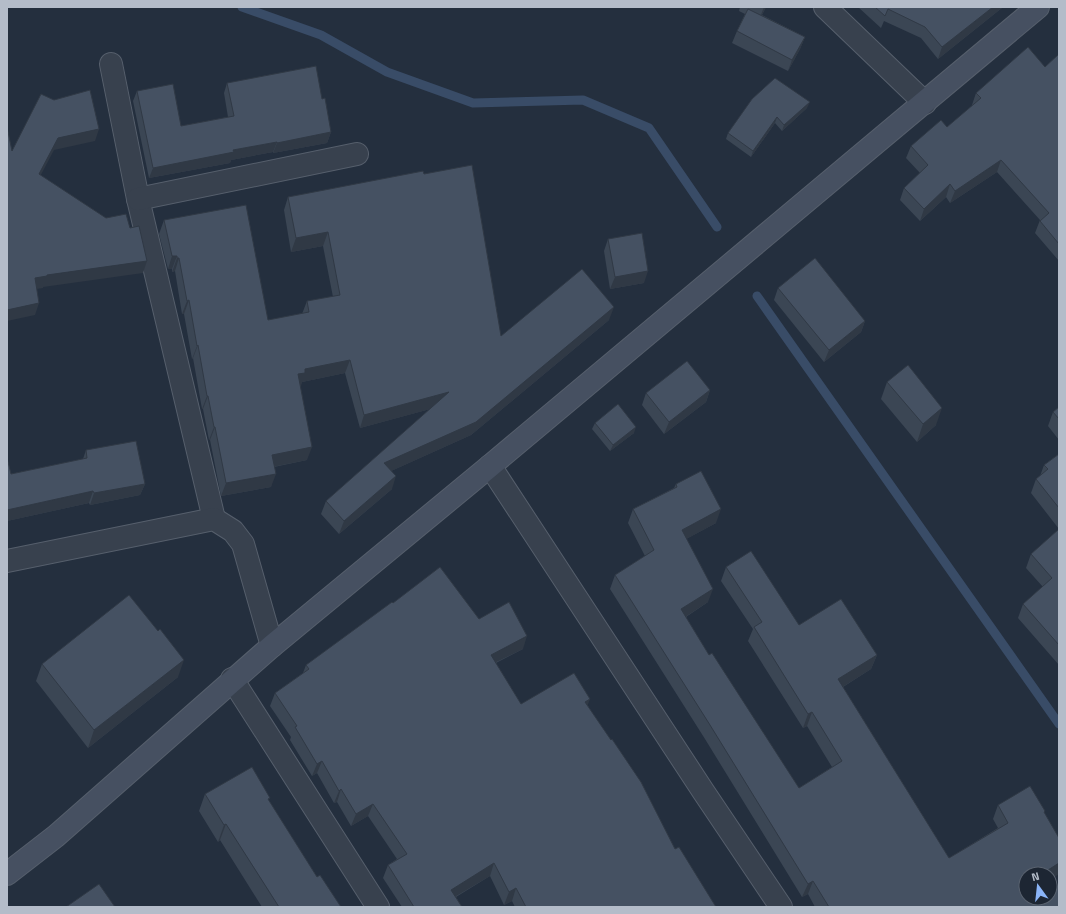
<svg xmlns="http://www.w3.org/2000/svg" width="1066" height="914" font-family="'Titillium Web',sans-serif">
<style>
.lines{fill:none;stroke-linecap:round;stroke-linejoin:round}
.stream{stroke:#394c67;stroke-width:9}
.street-casing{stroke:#565f6c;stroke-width:24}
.secondary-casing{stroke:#565f6c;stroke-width:24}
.street{stroke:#38414e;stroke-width:22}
.secondary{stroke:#465061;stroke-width:22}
.wall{fill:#3b4654}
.shaded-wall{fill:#303945}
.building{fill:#455162;stroke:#303945;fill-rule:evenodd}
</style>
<rect width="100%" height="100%" fill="#242f3e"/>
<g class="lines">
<g class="stream">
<polyline points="242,7 321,35 387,72 473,103 583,100 649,128 717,227"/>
<polyline points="757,296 1059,724"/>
</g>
<defs>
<g id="street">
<polyline points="825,7 925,103"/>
<polyline points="111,64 138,199 214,519"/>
<polyline points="138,199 357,154"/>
<polyline points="490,466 703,791 781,907"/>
<polyline points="7,561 214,519 233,531 243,544 272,646"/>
<polyline points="232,679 378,907"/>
</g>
<polyline id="secondary" points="7,874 56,836 272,646 490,466 1038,7"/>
</defs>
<use href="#street" class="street-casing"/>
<use href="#secondary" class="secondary-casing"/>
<use href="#street" class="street"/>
<use href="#secondary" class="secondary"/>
</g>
<g class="wall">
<polygon points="740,7 766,7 762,15 805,37 800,49 788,71 732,43 737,31 745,14 739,11"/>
<polygon points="858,7 1003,7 938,59 921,38 884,21 881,28"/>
<polygon points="1059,54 1059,261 1035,233 1040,220 997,172 950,203 946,197 920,221 900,200 904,188 920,173 906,158 911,146 947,127 972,106 972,105 976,93 1045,67"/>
<polygon points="227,83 322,99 331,132 327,143 273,153 273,152 231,160 230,163 149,178 133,101 137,91 181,126 228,117 224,93"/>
<polygon points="807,108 782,131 775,123 751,157 726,139 728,133"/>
<polygon points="424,174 501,336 609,320 471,435 391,471 392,489 339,534 321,514 326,501 430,409 360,428 345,373 302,382 300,386 307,460 274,467 271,487 221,496 210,440 209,440 203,409 202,409 193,358 192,359 184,314 182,314 175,271 172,272 172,269 168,269 159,234 164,220 268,320 302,314 307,301 333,297 323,246 291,252 284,210 288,197"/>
<polygon points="608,239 644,283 610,289 604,251"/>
<polygon points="778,288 865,321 861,332 824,362 774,300"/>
<polygon points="887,382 936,425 917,442 881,399"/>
<polygon points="710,390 706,402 664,434 642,405 646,393"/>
<polygon points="1059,407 1059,440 1048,426 1053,412"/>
<polygon points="595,423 634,433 610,451 592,429"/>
<polygon points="86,450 145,484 140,495 90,505 89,503 7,521 7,458 11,474 83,459"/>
<polygon points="1059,454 1059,529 1031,493 1036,479 1040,476 1044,465"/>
<polygon points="676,484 716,523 686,539 708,602 686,617 709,655 799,788 832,767 807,726 803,728 748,641 753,629 721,581 726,567 799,625 877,655 871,669 843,687 949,858 998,828 993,819 998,805 1045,814 1053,878 1059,907 815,907 808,894 802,897 705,739 610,589 615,575 645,556 628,523 633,509 674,488"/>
<polygon points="1059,529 1059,665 1018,618 1023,604 1043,587 1026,568 1031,554"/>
<polygon points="393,603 479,619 523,649 496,663 521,704 588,706 675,849 716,907 515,907 512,901 504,905 490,876 456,897 462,907 402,907 383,878 388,865 397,859 368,816 351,826 337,802 334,803 317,773 312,776 290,740 291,737 270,706 275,693 303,673 306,665"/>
<polygon points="42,664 178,677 88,748 36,681"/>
<polygon points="205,794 269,801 317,877 341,907 262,907 220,840 218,842 199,811"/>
</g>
<g class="shaded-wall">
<polygon points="764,7 766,7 759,20"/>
<polygon points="993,7 1003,7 938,59 942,47"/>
<polygon points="805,37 800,49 788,71 792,60"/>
<polygon points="810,102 807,108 782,131 784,125"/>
<polygon points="777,117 775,123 751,157 753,151"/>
<polygon points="99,129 95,141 54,150 35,186 39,174 58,138"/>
<polygon points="331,132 327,143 273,153 277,143"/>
<polygon points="277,142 273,152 231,160 230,163 149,178 153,168 233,150"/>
<polygon points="1001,160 997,172 950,203 955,191"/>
<polygon points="950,184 946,197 920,221 924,209"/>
<polygon points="328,232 323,246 291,252 296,238"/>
<polygon points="172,256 177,256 172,269 168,269"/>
<polygon points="177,258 179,258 175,271 172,272"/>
<polygon points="147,261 143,273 43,287 43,288 30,290 35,278 47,275"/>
<polygon points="648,271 644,283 610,289 615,277"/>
<polygon points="189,300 184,314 182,314 187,301"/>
<polygon points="39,303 35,315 7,321 7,310"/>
<polygon points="614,307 609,320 471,435 380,476 384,463"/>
<polygon points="865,321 861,332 824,362 829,350"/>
<polygon points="198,345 193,358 192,359 197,346"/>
<polygon points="350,360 345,373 302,382 301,386 293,388 298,374 305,369"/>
<polygon points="710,390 706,402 664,434 669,422"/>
<polygon points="449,392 445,405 360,428 364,415"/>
<polygon points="207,396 208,396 203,409 202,409"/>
<polygon points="942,408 936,425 917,442 923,424"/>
<polygon points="214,427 215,427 210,440 209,440"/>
<polygon points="636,427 634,433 610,451 613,445"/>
<polygon points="312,447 307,460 267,468 272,455"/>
<polygon points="276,474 271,487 221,496 226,483"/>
<polygon points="396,476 392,489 339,534 344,521"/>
<polygon points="145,484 140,495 90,505 94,493"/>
<polygon points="93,491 89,503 7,521 7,510"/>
<polygon points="721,509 716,523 677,544 682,530"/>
<polygon points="713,589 708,602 676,623 681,609"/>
<polygon points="527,636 523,649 486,667 491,655"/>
<polygon points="877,655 871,669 833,693 838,679"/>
<polygon points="184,660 178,677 88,748 94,730"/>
<polygon points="590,699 585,712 585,702"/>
<polygon points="812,712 807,726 803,728 808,714"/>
<polygon points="322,761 317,773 312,776 317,764"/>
<polygon points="341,789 337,802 334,803 339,791"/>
<polygon points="373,804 368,816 351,826 356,814"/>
<polygon points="226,824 220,840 218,842 224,825"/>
<polygon points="494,863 490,876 446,902 451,890"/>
<polygon points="1059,863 1059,874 1050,880 1048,870"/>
<polygon points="813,881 808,894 802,897 808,884"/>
<polygon points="516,888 512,901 504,905 509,892"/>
</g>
<g class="building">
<polygon points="875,7 993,7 942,47 925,27 888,9 885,16"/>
<polygon points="748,9 805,37 792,60 737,31"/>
<polygon points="1028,47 1045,67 1059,54 1059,244 1040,221 1049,213 1001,160 955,191 950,184 924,209 904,188 928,165 911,146 941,120 947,127 981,98 976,93"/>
<polygon points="316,66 322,99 325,98 331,132 277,143 277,142 233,150 234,152 153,168 137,91 173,84 181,126 234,116 227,83"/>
<polygon points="775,78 810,102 784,125 777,117 753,151 728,133 752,99"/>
<polygon points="90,90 99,129 58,138 39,174 106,218 126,214 130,228 139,226 147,261 47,275 47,276 35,278 39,303 7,310 7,127 12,151 41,94 54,100"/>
<polygon points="472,165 501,336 582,269 614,307 476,422 384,463 396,476 344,521 326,501 449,392 364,415 350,360 305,369 305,373 298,374 312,447 272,455 276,474 226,483 215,427 214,427 208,396 207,396 198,345 197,346 189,300 187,301 179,258 177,258 177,256 172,256 164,220 246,205 268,320 309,312 307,301 340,295 328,232 296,238 288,197 423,171 424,174"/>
<polygon points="642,233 648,271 615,277 608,239"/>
<polygon points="815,258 865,321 829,350 778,288"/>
<polygon points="687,361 710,390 669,422 646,393"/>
<polygon points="908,365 942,408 923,424 887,382"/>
<polygon points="618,404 636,427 613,445 595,423"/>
<polygon points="1059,407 1059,419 1053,412"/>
<polygon points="136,441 145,484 94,493 93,491 7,510 7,458 11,474 87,458 86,450"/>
<polygon points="1059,454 1059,508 1036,479 1048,469 1044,465"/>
<path d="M701,471L721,509L682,530L713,589L681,609L709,655L712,653L799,788L842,761L812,712L808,714L754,627L762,622L726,567L751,551L799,625L841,599L877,655L838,679L949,858L1008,823L998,805L1030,786L1045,811L1044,812L1059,838V863L1048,870L1059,887V907H829L813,881L808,884L710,725L615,575L654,550L633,509L677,487L676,484ZM1026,874H1050V898H1026Z"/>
<polygon points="1059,529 1059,645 1023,604 1052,578 1031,554"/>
<polygon points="440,567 479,619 509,602 527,636 491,655 521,704 574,673 590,699 585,702 611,740 612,739 641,782 675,849 679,847 716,907 526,907 516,888 509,892 494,863 451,890 462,907 414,907 388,865 407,854 373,804 356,814 341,789 339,791 322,761 317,764 295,727 297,726 275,693 309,669 306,665 392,602 393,603"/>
<polygon points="129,595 158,631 160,629 184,660 94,730 42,664"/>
<polygon points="252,767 270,798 268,799 317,877 320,875 341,907 279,907 226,824 224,825 205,794"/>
<polygon points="99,884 115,907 66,907"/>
</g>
<rect width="1066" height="914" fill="none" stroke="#b4bcc9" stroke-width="16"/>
<g transform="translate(1038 886) rotate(345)"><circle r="19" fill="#1d2633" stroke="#59626f"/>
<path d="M0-3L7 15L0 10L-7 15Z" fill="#8ab4f8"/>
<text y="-6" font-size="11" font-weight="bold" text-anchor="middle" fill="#b4bcc9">N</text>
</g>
</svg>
